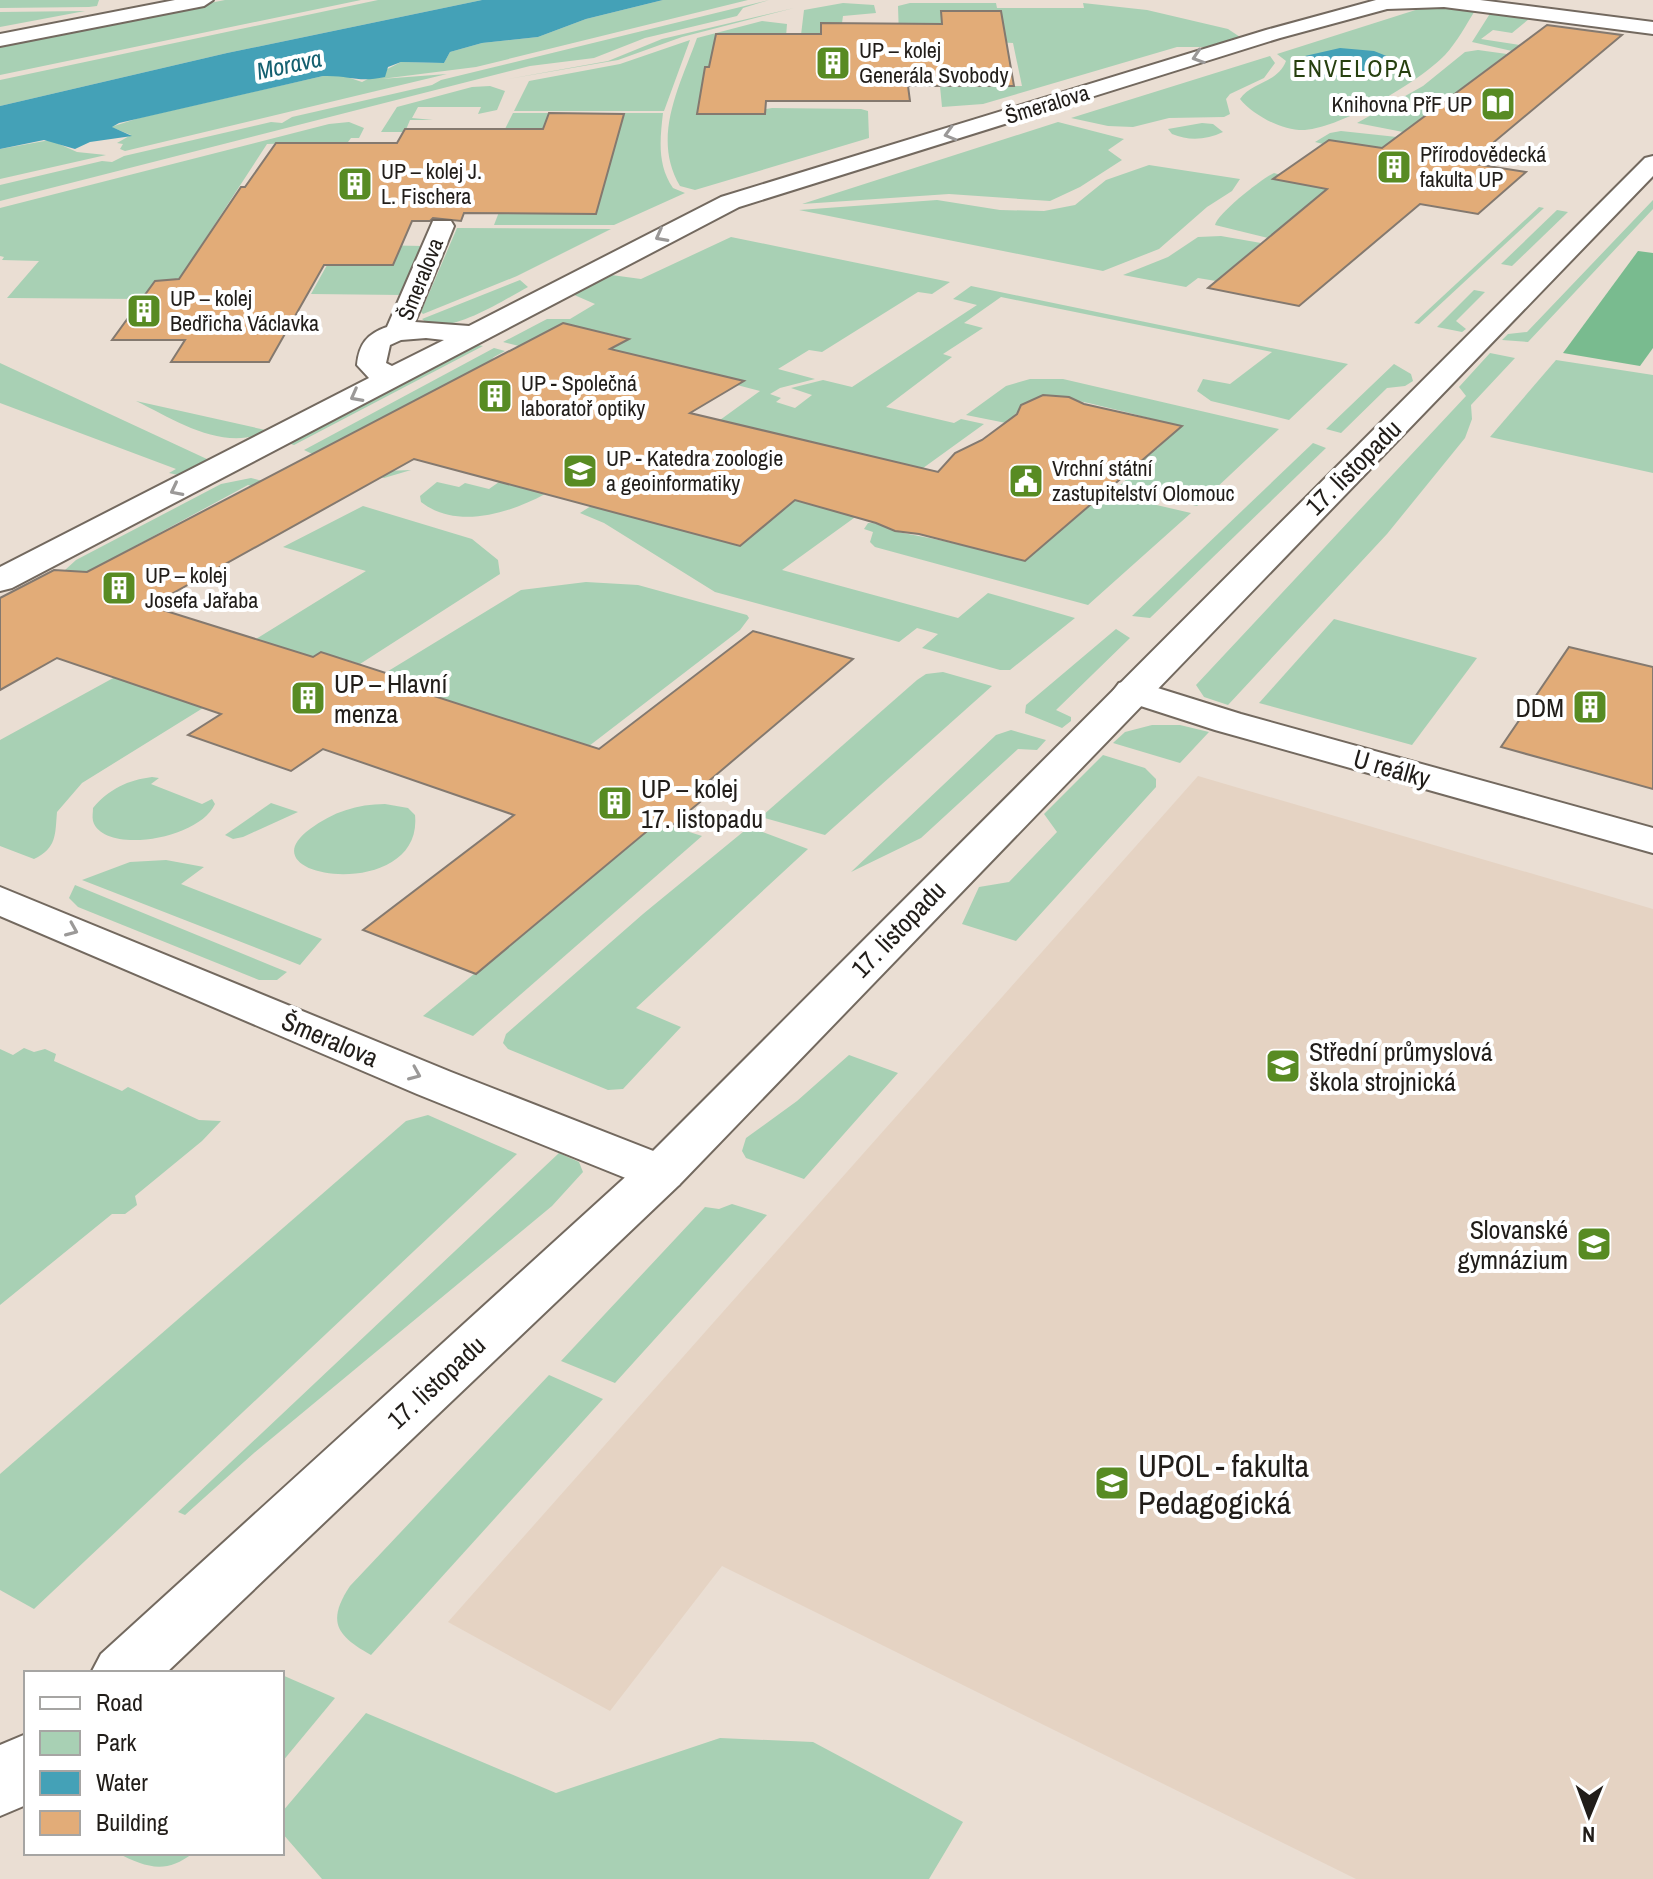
<svg xmlns="http://www.w3.org/2000/svg" width="1653" height="1879" font-family="'Archivo Narrow',sans-serif">
<style>
.built{fill:#e5d3c3}
.green{fill:#a8d0b4}
.forest{fill:#79bb8f}
.water{fill:#44a1b7}
.building{fill:#e2ac78;stroke:#84796f;stroke-width:2}
.lines{fill:none;stroke-linecap:round;stroke-linejoin:round}
.minor-casing{stroke:#73695f;stroke-width:4}
.tertiary-casing{stroke:#73695f;stroke-width:4}
.minor{fill:#fff;fill-rule:evenodd}
.tertiary{fill:#fff;fill-rule:evenodd}
.oneway{stroke:#9b9998}
.labels{text-anchor:middle;dominant-baseline:central;stroke-width:8;stroke-linejoin:round;paint-order:stroke}
.far-poi-label{font-size:22px;fill:#211d19;stroke:#fff;text-anchor:start}
.far-street-label{font-size:22px;fill:#211d19;stroke:#fff}
.far-water-label{font-size:24px;font-style:italic;fill:#146070;stroke:#fff}
.far-neighbourhood-label{font-size:24px;letter-spacing:2px;fill:#27400f;stroke:#fff}
.street-label{font-size:26px;fill:#211d19;stroke:#fff}
.poi-label{font-size:26px;fill:#211d19;stroke:#fff;text-anchor:start}
.near-poi-label{font-size:32px;fill:#211d19;stroke:#fff;text-anchor:start}
</style>
<rect width="100%" height="100%" fill="#eaded3"/>
<polygon class="built" points="1198,776 1653,909 1653,1879 1356,1879 722,1566 610,1711 448,1622"/>
<g class="green">
<polygon points="0,0 99,0 97,6 89,7 0,8"/>
<polygon points="225,0 361,0 0,75 0,44"/>
<polygon points="378,0 482,0 227,53 0,106 0,80"/>
<polygon points="663,0 748,0 476,67 381,79 447,74 125,151 120,149 123,144 117,143 131,135 111,127 139,118 323,76 341,75 362,82 401,62 444,63 450,52 482,43 538,37 586,19"/>
<polygon points="769,0 743,8 737,16 645,38 594,58 530,66 0,201 0,185 102,161 112,162 124,156 271,122 282,123 292,117 432,85 441,80"/>
<polygon points="843,3 874,5 876,13 843,16 842,23 824,46 801,35 804,10"/>
<polygon points="910,3 996,3 997,8 1084,8 1083,3 1147,10 1228,29 1240,37 1208,47 1177,47 983,104 942,107 939,76 957,86 1022,86 1013,43 899,37 898,6"/>
<path d="M1425,7L1476,9C1466,25 1457,42 1445,55C1419,82 1342,127 1305,130C1283,131 1254,116 1240,99C1251,82 1278,83 1286,61L1277,54Z"/>
<polygon points="794,8 682,37 618,60 508,79 608,61 662,39"/>
<polygon points="85,11 0,27 0,12"/>
<polygon points="1491,12 1529,19 1512,33 1493,30 1481,39 1520,45 1512,51 1472,42"/>
<path d="M762,21L787,24L784,62L705,68L697,114H765L766,109L772,108L861,109L868,111L869,138L695,190L680,186C651,137 680,86 697,38Z"/>
<polygon points="690,40 664,111 514,111 529,81 620,64"/>
<polygon points="1478,50 1507,54 1403,132 1357,123 1423,86 1465,52"/>
<polygon points="1270,56 1275,63 1264,78 1230,94 1226,99 1230,114 1224,117 1169,118 1133,127 1108,126 1071,118"/>
<polygon points="490,86 505,91 497,110 478,114 481,107 418,107 412,118 433,120 410,120 405,132 381,132 397,107 472,87"/>
<polygon points="513,113 549,113 541,149 503,133"/>
<path d="M618,113H663C660,139 657,165 673,188L685,193L614,225H494L511,181Z"/>
<polygon points="349,122 364,128 359,138 351,138 348,142 267,144 198,250 248,280 156,281 142,299 7,298 39,261 2,260 4,257 0,256 0,208 329,124"/>
<polygon points="1058,122 1124,139 1108,150 1122,160 1080,187 1050,201 949,194 802,204"/>
<path d="M1202,123L1213,124L1223,132C1206,140 1189,141 1172,134L1168,129Z"/>
<polygon points="1341,131 1397,137 1382,148 1329,140 1323,144 1315,142 1330,133"/>
<polygon points="50,140 77,152 106,155 0,179 0,149"/>
<polygon points="1149,165 1240,179 1232,191 1207,207 1159,249 1103,271 799,210 937,200 1000,210 1044,211 1075,205 1106,180"/>
<path d="M1274,173L1328,189L1268,238L1215,225C1217,214 1261,179 1274,173Z"/>
<polygon points="1653,200 1653,209 1528,342 1502,340 1508,334 1527,332"/>
<polygon points="1539,207 1544,208 1419,324 1414,323"/>
<polygon points="1557,210 1568,212 1512,266 1501,264"/>
<polygon points="457,228 611,229 517,276 423,314 421,312"/>
<polygon points="1221,236 1261,243 1216,281 1198,278 1186,287 1123,275 1168,257 1198,237"/>
<polygon points="731,237 950,282 932,294 918,292 822,352 809,350 778,369 815,379 780,388 770,394 781,398 776,402 795,408 812,395 791,388 823,380 852,387 977,305 953,299 971,286 1348,364 1289,420 1211,401 1197,391 1203,379 1230,384 1272,352 1001,297 964,323 983,328 943,354 952,357 886,407 954,423 961,419 984,424 782,570 958,618 988,593 1075,618 1010,670 1000,670 922,648 938,634 917,628 899,642 715,592 604,523 580,513 591,506 739,546 734,543 859,454 720,420 760,391 737,385 742,381 610,349 628,338 563,323 519,346 503,342 547,319 570,319 595,304 572,294 604,274 641,279"/>
<polygon points="369,245 423,246 403,295 311,294 332,256"/>
<path d="M520,280L528,287C505,299 444,340 422,319Z"/>
<polygon points="1474,290 1485,292 1456,321 1466,329 1462,332 1437,327"/>
<polygon points="473,344 483,346 294,445 284,442"/>
<polygon points="494,348 505,351 494,357 386,471 411,470 384,478 335,465 304,450"/>
<polygon points="1490,353 1515,358 1471,405 1472,419 1465,438 1387,534 1228,705 1204,697 1196,685 1466,396 1459,387"/>
<polygon points="1556,360 1653,375 1653,473 1490,437"/>
<polygon points="0,363 209,460 178,475 169,473 176,469 0,403"/>
<polygon points="1394,364 1411,374 1413,381 1405,386 1387,388 1341,433 1326,429"/>
<path d="M1030,379H1063L1279,429L1197,506L1118,487L1130,476L1121,474L1152,448L1157,449L1181,426C1157,421 1055,391 1040,397C1024,402 1018,413 1006,423L966,415L1006,386Z"/>
<path d="M136,401L270,431C222,452 179,422 136,401Z"/>
<polygon points="1313,443 1326,448 1150,618 1132,616"/>
<polygon points="251,478 338,501 325,507 248,485 63,585 54,580 76,560 221,484"/>
<path d="M437,482L459,487L465,483L489,489L499,482L545,494C510,513 457,530 421,502L420,496Z"/>
<path d="M1109,494L1191,513L1088,605L875,547L870,542L873,532L864,529L868,523C880,522 891,531 903,533C944,540 985,551 1025,561L1085,504L1095,507Z"/>
<polygon points="363,506 472,539 498,560 500,574 360,664 321,652 313,657 256,639 366,571 283,547"/>
<polygon points="586,582 638,585 747,615 749,618 740,630 576,756 517,723 412,689 419,684 385,673 521,590"/>
<polygon points="1334,619 1477,658 1412,745 1259,703"/>
<polygon points="1116,629 1130,638 1056,710 1071,717 1071,721 1062,728 1025,713 1026,705"/>
<path d="M137,665L128,682L203,708L82,783L57,812C55,835 57,848 34,859L0,846V740Z"/>
<polygon points="943,672 992,686 825,835 761,817 917,680 926,674"/>
<polygon points="1152,725 1180,725 1209,732 1180,763 1113,743 1125,732"/>
<polygon points="1011,730 1046,740 1037,750 1018,749 921,838 851,872 996,735"/>
<polygon points="1103,755 1145,768 1156,779 1156,787 1016,941 962,924 979,887 1009,882 1057,832 1044,814"/>
<path d="M152,777L159,778L151,784L202,804L212,799L215,804C199,840 103,855 93,821C92,817 93,812 93,808C109,789 128,780 152,777Z"/>
<polygon points="271,803 298,812 243,837 233,839 225,835"/>
<path d="M385,804L408,808L415,815C424,903 240,880 310,829C333,812 357,804 385,804Z"/>
<polygon points="658,822 702,836 473,1036 423,1016"/>
<polygon points="749,827 808,849 636,1008 681,1027 623,1089 608,1090 508,1049 503,1043 506,1034 643,914"/>
<polygon points="166,860 204,867 181,884 322,939 300,965 82,880 130,862"/>
<polygon points="75,885 287,972 277,980 259,980 78,907 69,898"/>
<polygon points="24,1048 34,1052 45,1049 56,1054 54,1061 122,1091 128,1087 199,1120 221,1121 202,1141 135,1196 137,1205 125,1214 112,1214 0,1305 0,1049 13,1055"/>
<polygon points="849,1055 898,1073 804,1179 746,1158 742,1151 746,1138 797,1101"/>
<polygon points="428,1115 517,1154 34,1609 0,1590 0,1474 406,1121"/>
<polygon points="559,1153 579,1162 583,1172 552,1206 254,1453 185,1515 178,1512"/>
<polygon points="732,1204 767,1215 615,1383 561,1361 705,1207 719,1209"/>
<path d="M549,1375L603,1399L371,1655C337,1636 326,1622 350,1586Z"/>
<polygon points="282,1675 335,1698 282,1762"/>
<polygon points="366,1713 556,1793 720,1738 813,1742 963,1822 929,1879 322,1879 282,1833 282,1812"/>
<path d="M117,1853H193C165,1875 146,1867 117,1853Z"/>
</g>
<polygon class="forest" points="1638,251 1653,253 1653,348 1640,366 1563,353"/>
<g class="water">
<path d="M482,0H663L586,19L538,37L482,43L450,52L444,63L401,62L388,67L385,77C357,83 350,75 323,76L119,123L112,127L132,136L90,142L75,149L44,140L0,149V106L227,53Z"/>
<path d="M1340,48L1374,51L1399,61L1396,66C1371,76 1336,82 1310,72L1305,56Z"/>
</g>
<g class="building">
<polygon points="941,11 1001,11 1014,86 908,86 910,101 766,101 765,114 697,114 705,67 709,67 716,34 821,34 821,23 942,24"/>
<polygon points="1547,25 1622,35 1469,163 1526,172 1478,214 1420,204 1299,306 1208,288 1327,189 1273,179 1329,140 1382,148"/>
<polygon points="549,113 624,114 596,214 464,213 461,221 433,218 430,221 412,221 393,265 324,265 269,362 171,362 185,340 112,340 155,281 179,279 241,187 245,187 276,143 397,143 405,129 543,129"/>
<polygon points="563,323 629,339 610,349 744,381 690,413 938,472 955,453 982,440 1017,414 1021,405 1043,395 1069,397 1084,404 1182,426 1025,561 919,534 895,531 876,523 795,500 740,546 414,459 150,606 313,657 321,652 420,684 412,689 599,749 753,631 853,659 710,780 722,784 671,826 658,822 476,974 363,930 514,815 323,749 291,771 188,735 221,714 57,658 0,690 0,598 54,570 87,572"/>
<polygon points="1569,647 1653,667 1653,789 1501,747"/>
</g>
<g class="lines">
<defs>
<g id="minor">
<polygon points="175,0 213,0 204,6 0,46 0,34"/>
<path d="M1376,0H1480L1653,22V34L1444,7L1387,9L1280,38L739,207L12,588L0,591V567L369,378L357,365C359,344 367,334 387,327L433,221H451L454,226L415,322L469,326L721,197L1266,30ZM426,338L444,340L392,366L386,363L390,345L401,340Z"/>
<polygon points="1132,680 1241,714 1653,828 1653,853 1215,730 1119,699 1113,691 1119,683"/>
<polygon points="0,887 451,1072 679,1161 686,1173 679,1185 661,1190 643,1185 417,1094 0,916"/>
</g>
<g id="tertiary">
<polygon points="1653,156 1653,176 679,1185 166,1673 91,1673 101,1654 643,1161 1645,158"/>
<polygon points="26,1734 26,1805 0,1816 0,1745"/>
</g>
</defs>
<use href="#minor" class="minor-casing"/>
<use href="#tertiary" class="tertiary-casing"/>
<use href="#minor" class="minor"/>
<use href="#tertiary" class="tertiary"/>
</g>
<defs><path id="oneway-chevron" d="M-2-3.5L2.5 0L-2 3.5" fill="none" stroke-width="1.6" stroke-linecap="round" stroke-linejoin="round" transform="scale(2)"/></defs>
<g class="oneway">
<use href="#oneway-chevron" transform="translate(1198 57) rotate(162)"/>
<use href="#oneway-chevron" transform="translate(950 134) rotate(164)"/>
<use href="#oneway-chevron" transform="translate(661 236) rotate(152)"/>
<use href="#oneway-chevron" transform="translate(356 396) rotate(152)"/>
<use href="#oneway-chevron" transform="translate(176 490) rotate(153)"/>
<use href="#oneway-chevron" transform="translate(72 930) rotate(23)"/>
<use href="#oneway-chevron" transform="translate(415 1074) rotate(23)"/>
</g>
<defs>
<symbol id="building-square" viewBox="-11 -11 22 22"><rect x="-9" y="-9" width="18" height="18" rx="4" fill="#588b23" stroke="#fff"/><path d="M-4-6H4V6H1V3H-1V6H-4ZM-2.5-4.3h1.7v1.8h-1.7ZM.8-4.3h1.7v1.8H.8ZM-2.5-1h1.7V.8h-1.7ZM.8-1h1.7V.8H.8Z" fill="#fff"/></symbol>
<symbol id="library-square" viewBox="-11 -11 22 22"><rect x="-9" y="-9" width="18" height="18" rx="4" fill="#588b23" stroke="#fff"/><path d="M-6-4Q-3-5.5-.7-3.5V5Q-3 3-6 4ZM6-4Q3-5.5 .7-3.5V5Q3 3 6 4Z" fill="#fff"/></symbol>
<symbol id="university-square" viewBox="-11 -11 22 22"><rect x="-9" y="-9" width="18" height="18" rx="4" fill="#588b23" stroke="#fff"/><path d="M0-5L7-2L0 1L-7-2ZM-4 1L0 2.5L4 1V4Q0 6-4 4Z" fill="#fff"/></symbol>
<symbol id="civic-square" viewBox="-11 -11 22 22"><rect x="-9" y="-9" width="18" height="18" rx="4" fill="#588b23" stroke="#fff"/><path d="M-.6-6.5H3V-4.5H.6V-3L4-1V1h2V6H-6V1h2V-1L-.6-3ZM-1.2 2.5V6h2.4V2.5Z" fill="#fff"/></symbol>
</defs>
<g fill-rule="evenodd">
<use href="#building-square" x="813" y="43" width="40" height="40"/>
<use href="#library-square" x="1478" y="84" width="40" height="40"/>
<use href="#building-square" x="1374" y="147" width="40" height="40"/>
<use href="#building-square" x="335" y="164" width="40" height="40"/>
<use href="#building-square" x="124" y="291" width="40" height="40"/>
<use href="#building-square" x="475" y="376" width="40" height="40"/>
<use href="#university-square" x="560" y="451" width="40" height="40"/>
<use href="#civic-square" x="1006" y="461" width="40" height="40"/>
<use href="#building-square" x="99" y="568" width="40" height="40"/>
<use href="#building-square" x="288" y="678" width="40" height="40"/>
<use href="#building-square" x="1570" y="687" width="40" height="40"/>
<use href="#building-square" x="595" y="783" width="40" height="40"/>
<use href="#university-square" x="1263" y="1046" width="40" height="40"/>
<use href="#university-square" x="1574" y="1224" width="40" height="40"/>
<use href="#university-square" x="1092" y="1463" width="40" height="40"/>
</g>
<g class="labels">
<g class="far-poi-label">
<text x="859" y="50">UP – kolej<tspan x="859" dy="25">Generála Svobody</tspan></text>
<text x="1472" y="104" text-anchor="end">Knihovna PřF UP</text>
<text x="1420" y="154">Přírodovědecká<tspan x="1420" dy="25">fakulta UP</tspan></text>
<text x="381" y="171">UP – kolej J.<tspan x="381" dy="25">L. Fischera</tspan></text>
<text x="170" y="298">UP – kolej<tspan x="170" dy="25">Bedřicha Václavka</tspan></text>
<text x="521" y="383">UP - Společná<tspan x="521" dy="25">laboratoř optiky</tspan></text>
<text x="606" y="458">UP - Katedra zoologie<tspan x="606" dy="25">a geoinformatiky</tspan></text>
<text x="1052" y="468">Vrchní státní<tspan x="1052" dy="25">zastupitelství Olomouc</tspan></text>
<text x="145" y="575">UP – kolej<tspan x="145" dy="25">Josefa Jařaba</tspan></text>
</g>
<g class="far-street-label">
<text transform="translate(1047 104) rotate(-17)">Šmeralova</text>
<text transform="translate(420 279) rotate(-68)">Šmeralova</text>
</g>
<g class="far-water-label">
<text transform="translate(289 64) rotate(-12)">Morava</text>
</g>
<g class="far-neighbourhood-label">
<text x="1353" y="68">ENVELOPA</text>
</g>
<g class="street-label">
<text transform="translate(1353 467) rotate(-45)">17. listopadu</text>
<text transform="translate(1392 768) rotate(16)">U reálky</text>
<text transform="translate(898 929) rotate(-46)">17. listopadu</text>
<text transform="translate(330 1039) rotate(23)">Šmeralova</text>
<text transform="translate(436 1382) rotate(-43)">17. listopadu</text>
</g>
<g class="poi-label">
<text x="334" y="683">UP – Hlavní<tspan x="334" dy="30">menza</tspan></text>
<text x="1564" y="707" text-anchor="end">DDM</text>
<text x="641" y="788">UP – kolej<tspan x="641" dy="30">17. listopadu</tspan></text>
<text x="1309" y="1051">Střední průmyslová<tspan x="1309" dy="30">škola strojnická</tspan></text>
<text x="1568" y="1229" text-anchor="end">Slovanské<tspan x="1568" dy="30">gymnázium</tspan></text>
</g>
<g class="near-poi-label">
<text x="1138" y="1465">UPOL - fakulta<tspan x="1138" dy="37">Pedagogická</tspan></text>
</g>
</g>
<rect x="24" y="1671" width="260" height="184" fill="#ffffff" stroke="#a6a5a3" stroke-width="2"/>
<rect x="40" y="1697" width="40" height="12" fill="#ffffff" stroke="#a6a5a3" stroke-width="2"/>
<text x="96" y="1711" font-size="24" fill="#211d19">Road</text>
<rect x="40" y="1731" width="40" height="24" fill="#a8d0b4" stroke="#a6a5a3" stroke-width="2"/>
<text x="96" y="1751" font-size="24" fill="#211d19">Park</text>
<rect x="40" y="1771" width="40" height="24" fill="#44a1b7" stroke="#a6a5a3" stroke-width="2"/>
<text x="96" y="1791" font-size="24" fill="#211d19">Water</text>
<rect x="40" y="1811" width="40" height="24" fill="#e2ac78" stroke="#a6a5a3" stroke-width="2"/>
<text x="96" y="1831" font-size="24" fill="#211d19">Building</text>
<g transform="translate(1589 1815) rotate(181)" stroke="#ffffff" stroke-width="6" paint-order="stroke">
<path d="M0-6L14 30L0 20L-14 30Z" fill="#211d19"/>
<text y="-12" font-size="22" font-weight="bold" text-anchor="middle" fill="#211d19">N</text>
</g>
</svg>
